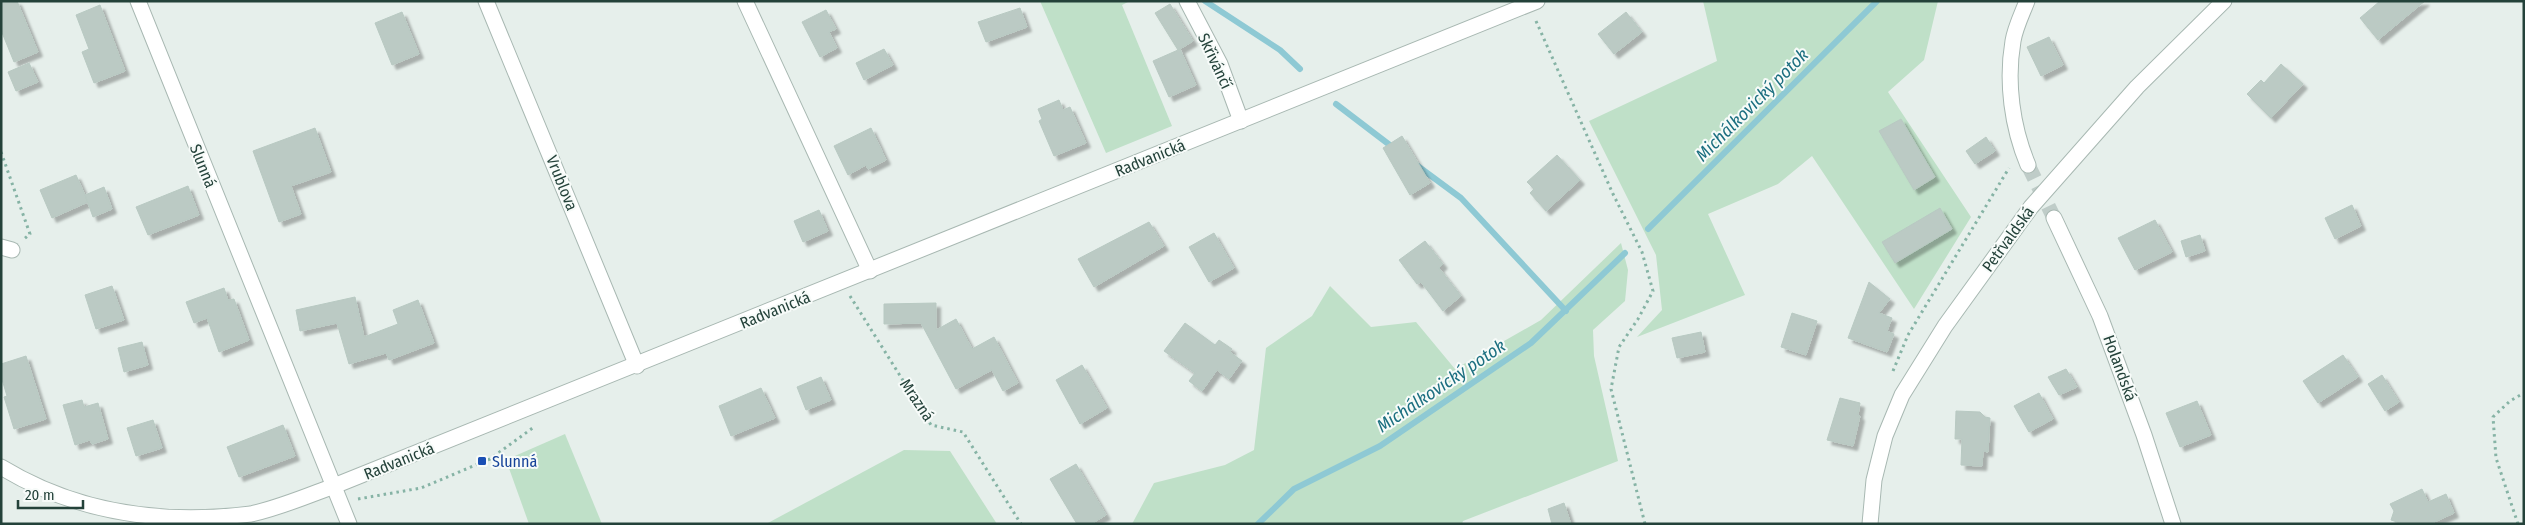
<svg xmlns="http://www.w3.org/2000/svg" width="2525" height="525" font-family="'Fira Sans Condensed',sans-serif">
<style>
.green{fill:#bfe0c8}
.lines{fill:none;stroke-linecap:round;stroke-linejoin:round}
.stream{stroke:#8ec9d4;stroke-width:6}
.building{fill:#bbcac4;stroke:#b8c9c2;filter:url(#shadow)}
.minor-tunnel{stroke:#bfccc8;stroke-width:15;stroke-dasharray:15 8;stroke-linecap:butt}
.minor-casing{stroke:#a8b8b2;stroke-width:17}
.path{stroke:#86b3a5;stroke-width:3;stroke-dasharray:2.5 4;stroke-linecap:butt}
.minor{stroke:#fff;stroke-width:15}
.transit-dot{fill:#1a4fb4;stroke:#f7fbf9;stroke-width:2}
.labels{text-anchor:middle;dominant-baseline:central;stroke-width:4;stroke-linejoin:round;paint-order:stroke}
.street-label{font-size:16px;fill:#24423a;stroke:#f7fbf9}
.transit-label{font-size:16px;fill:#164399;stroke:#f7fbf9;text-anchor:start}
.water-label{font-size:18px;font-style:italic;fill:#1c6f80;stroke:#f7fbf9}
</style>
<defs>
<filter id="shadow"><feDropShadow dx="4.5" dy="4.5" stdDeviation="1" flood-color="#0004"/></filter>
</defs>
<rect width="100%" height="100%" fill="#e6efeb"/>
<g class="green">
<polygon points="1040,1 1130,1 1122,5 1172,126 1106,153"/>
<polygon points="1703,1 1938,1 1924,60 1888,92 1971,217 1914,309 1812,156 1778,184 1708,214 1745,295 1637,337 1662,310 1656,255 1589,121 1717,61"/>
<polygon points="1621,243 1628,270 1625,301 1593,330 1594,356 1618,461 1463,521 1462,524 1132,524 1154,483 1225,465 1254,450 1266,348 1312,316 1330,286 1371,327 1416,322 1455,369 1541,320"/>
<polygon points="565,434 602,524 529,524 506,460"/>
<polygon points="904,450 950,451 997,524 766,524"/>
</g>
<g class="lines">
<g class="stream">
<polyline points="1205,1 1280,50 1300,69"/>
<polyline points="1336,104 1395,149"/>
<polyline points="1415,164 1461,198 1566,311"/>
<polyline points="1648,229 1877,1"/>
<polyline points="1258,524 1294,489 1380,446 1531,343 1625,253"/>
</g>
</g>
<g class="building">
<polygon points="1,1 17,1 38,52 14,62 1,30"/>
<polygon points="2380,1 2425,1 2378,40 2360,18"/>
<polygon points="1170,4 1193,41 1180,49 1196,85 1169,97 1153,61 1178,50 1155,13"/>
<polygon points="100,5 125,71 94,83 82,52 89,49 76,15"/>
<polygon points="1020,8 1027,27 986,42 978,22"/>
<polygon points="826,10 836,29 829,32 837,48 820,57 802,22"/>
<polygon points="402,12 419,54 392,65 375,23"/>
<polygon points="1626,12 1642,32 1614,54 1598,34"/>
<polygon points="2049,37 2063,65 2041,76 2027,47"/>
<polygon points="884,49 893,65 864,80 856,63"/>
<polygon points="29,63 38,82 16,91 8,72"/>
<polygon points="2281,64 2303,84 2271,118 2247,94 2261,80 2264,83"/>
<polygon points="1059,100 1063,110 1070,107 1086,143 1054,156 1039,121 1042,119 1038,109"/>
<polygon points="1901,119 1935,177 1914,190 1879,131"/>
<polygon points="315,128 331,172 291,186 301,214 279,222 253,151"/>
<polygon points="871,128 886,160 868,169 866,165 848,175 834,146"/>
<polygon points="1402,136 1430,183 1410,195 1383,148"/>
<polygon points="1986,137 1995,151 1975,164 1966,151"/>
<polygon points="1557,155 1580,180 1546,211 1530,193 1534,189 1527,182"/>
<polygon points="76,175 88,202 52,218 40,190"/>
<polygon points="188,186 199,215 148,235 136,207"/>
<polygon points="104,187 112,209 93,217 85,195"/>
<polygon points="2352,205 2361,226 2335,239 2325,218"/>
<polygon points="1940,208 1952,229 1895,263 1882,242"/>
<polygon points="819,210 828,231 803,242 794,221"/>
<polygon points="2155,220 2172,252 2135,270 2118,238"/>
<polygon points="1149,222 1164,246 1094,287 1078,259"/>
<polygon points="1214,233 1234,268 1209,282 1189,247"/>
<polygon points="2200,235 2205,251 2186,257 2181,241"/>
<polygon points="1425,241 1443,264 1439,268 1461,296 1443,311 1421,282 1417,284 1399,260"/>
<polygon points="1869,282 1890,299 1879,313 1892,318 1887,331 1894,334 1887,352 1848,338"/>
<polygon points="112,286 124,320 96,329 85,295"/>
<polygon points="224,288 228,300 234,299 249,340 219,352 207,318 194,323 186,302"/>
<polygon points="355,297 364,337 398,324 393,310 418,300 434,343 389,360 386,353 349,364 337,323 300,331 296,310"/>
<polygon points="936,303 936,330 956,319 972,349 994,337 1018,383 1003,391 992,370 956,389 921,323 884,324 884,304"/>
<polygon points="1792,313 1817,321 1806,355 1781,347"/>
<polygon points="1185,323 1215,345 1219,340 1232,349 1230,352 1242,361 1229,379 1217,370 1202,391 1189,381 1195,373 1164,351"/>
<polygon points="1701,332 1705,352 1677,358 1672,338"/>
<polygon points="142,342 148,365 124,372 118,348"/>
<polygon points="2343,355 2358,377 2318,403 2303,381"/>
<polygon points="26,356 46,419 14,429 4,397 7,396 1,376 1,364"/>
<polygon points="1082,365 1107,408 1080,424 1056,380"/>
<polygon points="2066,369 2077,387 2059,395 2048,377"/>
<polygon points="2382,375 2399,402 2385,411 2368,384"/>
<polygon points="821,377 831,400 806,410 797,387"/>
<polygon points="761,388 775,418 731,436 719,406"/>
<polygon points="2039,393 2053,419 2029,432 2014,406"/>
<polygon points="1840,398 1860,403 1858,415 1860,416 1853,446 1827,440"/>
<polygon points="82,400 84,407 98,403 108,439 92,444 90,440 75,445 63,405"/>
<polygon points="2197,401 2211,435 2180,447 2166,413"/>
<polygon points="1956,411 1980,412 1985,417 1990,418 1988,452 1983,451 1982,466 1961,465 1962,439 1955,439"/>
<polygon points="153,420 162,448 136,456 127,428"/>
<polygon points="283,425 295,456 239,477 227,447"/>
<polygon points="1076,464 1106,515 1091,524 1077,524 1050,479"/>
<polygon points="2422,489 2428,502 2446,494 2454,513 2430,524 2403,524 2391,520 2394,511 2390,504"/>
<polygon points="1564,503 1571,524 1552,524 1548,509"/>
</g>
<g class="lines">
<polyline class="minor-tunnel" points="2028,165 2054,218"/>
<defs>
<g id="minor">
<polyline points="138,1 349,524"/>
<polyline points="486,1 637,366"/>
<polyline points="745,1 870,271"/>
<polyline points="1187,1 1220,64 1241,121"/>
<path d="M2027,1C2022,14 2015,28 2013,41C2006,82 2012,127 2028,165"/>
<polyline points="2054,218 2100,316 2144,435 2173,524"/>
<polyline points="1,247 12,250"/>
<path d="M1,467C78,514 162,525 251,514C279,508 307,496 334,486L1537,1"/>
<polyline points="1870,524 1874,480 1885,436 1902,395 1945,326 2031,207 2137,87 2224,1"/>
</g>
</defs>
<use href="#minor" class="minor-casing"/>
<g class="path">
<polyline points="1536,21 1613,194 1642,252 1653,291 1638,319 1619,347 1611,389 1645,524"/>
<polyline points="1,152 30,234 24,239"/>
<polyline points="850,296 931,425 963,432 1021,524"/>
<polyline points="1893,371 1908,335 2009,168"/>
<polyline points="358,499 421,488 490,459 534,427"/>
<polyline points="2518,524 2496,458 2493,417 2510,401 2524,393"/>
</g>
<use href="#minor" class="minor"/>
</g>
<rect class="transit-dot" x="477" y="456" width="10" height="10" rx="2.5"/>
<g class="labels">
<g class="street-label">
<text transform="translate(1215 61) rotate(65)">Skřivánčí</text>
<text transform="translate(1150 158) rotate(-22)">Radvanická</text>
<text transform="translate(203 166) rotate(68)">Slunná</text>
<text transform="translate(562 183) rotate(68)">Vrublova</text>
<text transform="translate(2008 239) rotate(-54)">Petřvaldská</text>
<text transform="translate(775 310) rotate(-22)">Radvanická</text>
<text transform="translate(2120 368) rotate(70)">Holandská</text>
<text transform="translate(917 400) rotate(56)">Mrazná</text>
<text transform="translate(399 461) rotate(-22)">Radvanická</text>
</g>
<g class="transit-label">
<text x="492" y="461">Slunná</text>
</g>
<g class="water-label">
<text transform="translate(1752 105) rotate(-45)">Michálkovický potok</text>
<text transform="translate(1441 386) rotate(-34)">Michálkovický potok</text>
</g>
</g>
<rect width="2525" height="525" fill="none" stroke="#24423a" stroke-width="5"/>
<path d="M18 500v8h65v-8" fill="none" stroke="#24423a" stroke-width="2.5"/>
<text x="25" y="500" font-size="15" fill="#24423a" stroke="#f7fbf9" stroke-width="4" paint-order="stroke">20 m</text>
</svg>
